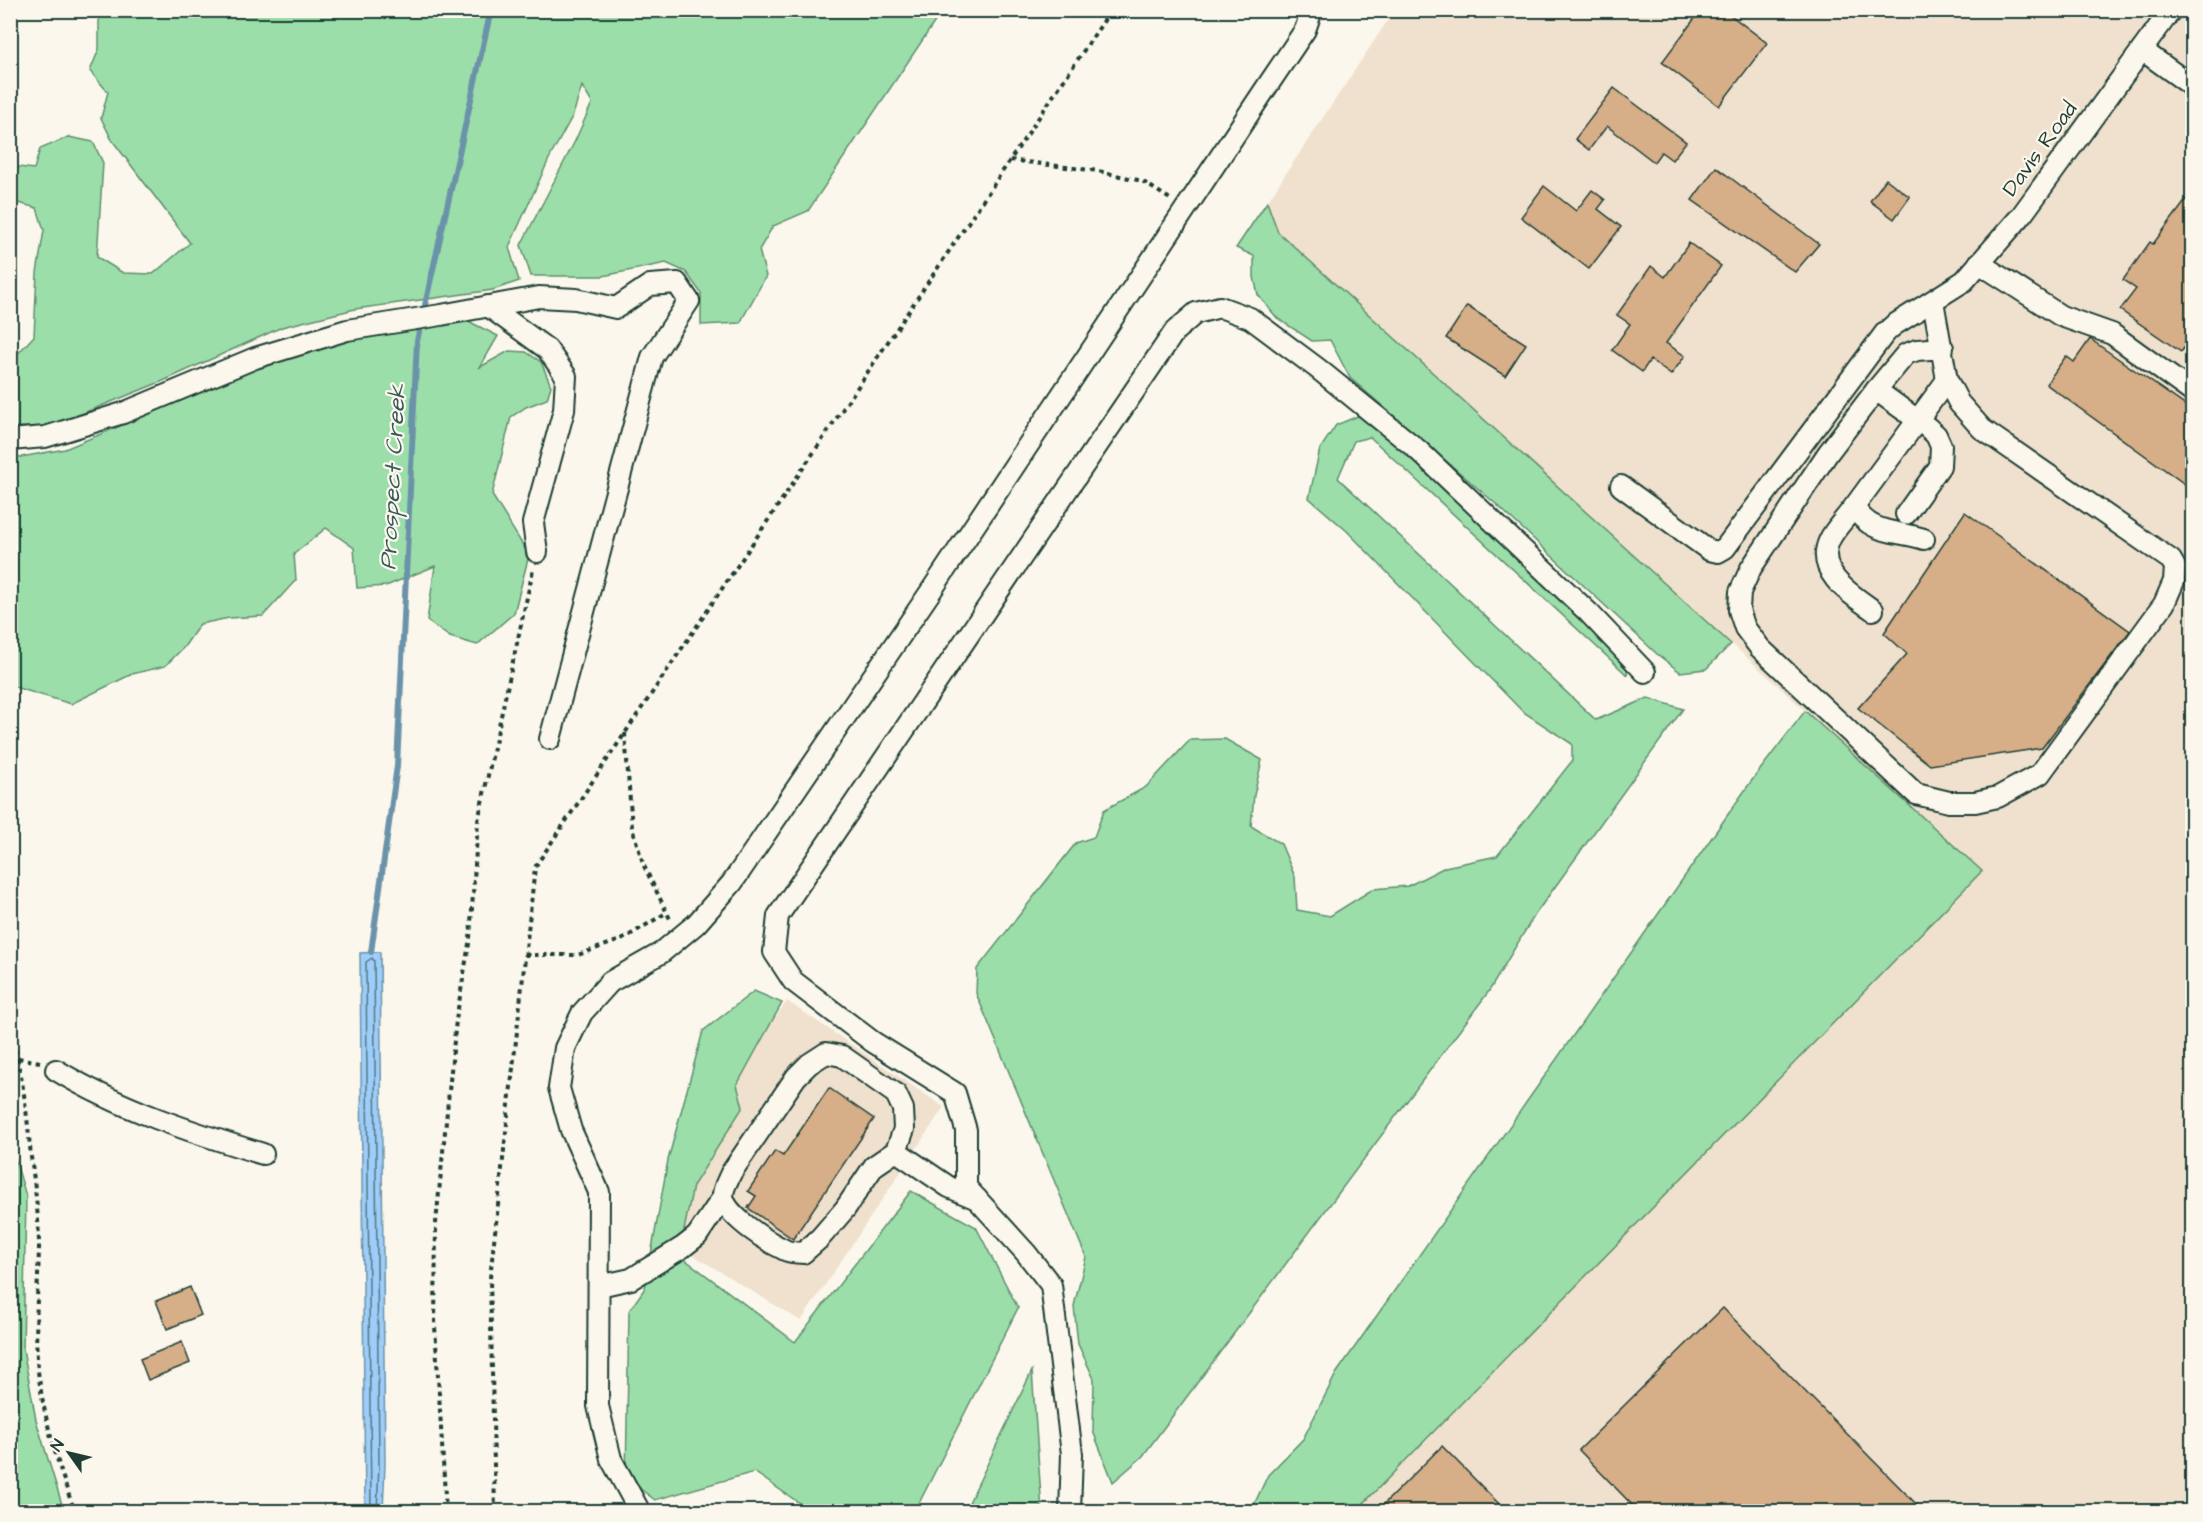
<svg xmlns="http://www.w3.org/2000/svg" width="2203" height="1522" font-family="'Architects Daughter',sans-serif">
<style>
.built{fill:#f0e1ce}
.green{fill:#9cdea9;stroke:#5e8e6e;stroke-width:1.5}
.water{fill:#9ecdf9;stroke:#6b93aa;stroke-width:1.5}
.lines{fill:none;stroke-linecap:round;stroke-linejoin:round}
.shore{stroke:#527783;stroke-width:1.5}
.stream{stroke:#6b93aa;stroke-width:6}
.building{fill:#d6ae88;stroke:#1f3d34;stroke-width:1.5}
.minor-casing{stroke:#1f3d34;stroke-width:24}
.path{stroke:#1f3d34;stroke-width:4;stroke-dasharray:4.5 4.5;stroke-linecap:butt}
.minor{stroke:#fbf7ec;stroke-width:20}
.labels{text-anchor:middle;dominant-baseline:central;stroke-width:4.5;stroke-linejoin:round;paint-order:stroke}
.street-label{font-size:22px;fill:#1f3d34;stroke:#fbf7ec}
.water-label{font-size:24px;font-style:italic;fill:#385a5b;stroke:#fbf7ec}
</style>
<rect width="100%" height="100%" fill="#fbf7ec"/>
<filter id="ink" filterUnits="userSpaceOnUse"><feTurbulence type="fractalNoise" baseFrequency=".0167" numOctaves="2"/><feDisplacementMap in="SourceGraphic" scale="12" xChannelSelector="R" yChannelSelector="G"/><feConvolveMatrix kernelMatrix="1 2 1 2 8 2 1 2 1" color-interpolation-filters="sRGB"/></filter>
<g filter="url(#ink)">
<g class="built">
<polygon points="1394,11 2192,11 2192,1511 1356,1511 1982,871 1278,232 1267,202"/>
<polygon points="787,1001 944,1107 801,1321 693,1255 662,1229 721,1097"/>
</g>
<g class="green">
<polygon points="99,11 942,11 808,211 773,226 759,250 766,276 740,323 701,325 701,293 686,272 666,263 603,276 531,276 521,245 575,141 592,103 582,86 573,115 549,159 509,247 519,281 493,290 355,309 282,327 163,381 49,427 11,427 11,361 34,336 37,273 44,230 37,208 11,201 11,166 34,169 40,149 69,137 93,142 103,163 97,257 123,273 153,274 190,243 112,140 101,118 108,92 90,71 99,49"/>
<polygon points="1267,202 1278,232 1731,644 1706,669 1680,672 1657,654 1496,504 1350,378 1330,340 1312,341 1277,318 1258,295 1254,277 1254,256 1236,248"/>
<polygon points="470,322 498,336 480,367 509,351 526,352 541,362 551,386 547,399 526,407 511,417 492,495 529,555 514,613 477,645 450,637 427,621 435,566 386,586 357,588 354,548 326,528 294,554 296,580 263,616 229,618 200,624 184,647 165,666 132,674 71,704 11,686 10,455 21,457 65,449 285,357 375,333 413,326"/>
<polygon points="1363,414 1628,661 1627,675 1370,437 1354,441 1338,478 1596,720 1648,698 1683,709 1534,916 1489,991 1142,1457 1113,1482 1093,1431 1094,1379 1078,1344 1074,1306 1086,1257 976,993 977,969 1076,843 1094,837 1104,810 1146,787 1190,740 1225,739 1262,760 1254,795 1251,826 1281,844 1295,877 1297,910 1330,916 1373,889 1408,886 1445,867 1497,856 1572,761 1572,744 1522,711 1347,531 1309,498 1320,449 1336,425"/>
<polygon points="1805,711 1982,871 1356,1511 1251,1511 1268,1475 1303,1439 1336,1374 1750,783"/>
<polygon points="754,991 782,1003 737,1085 743,1107 693,1186 679,1255 795,1342 911,1191 976,1227 1018,1308 915,1511 811,1511 754,1472 655,1500 626,1478 629,1311 645,1288 668,1160 703,1031"/>
<polygon points="10,1142 26,1196 23,1349 36,1420 64,1511 11,1511"/>
<polygon points="1032,1371 1042,1511 965,1511"/>
</g>
<polygon class="water" points="380,952 385,1464 383,1511 365,1512 360,953"/>
<g class="lines">
<polyline class="shore" points="371,1512 366,962 372,958 374,961 379,1464 377,1512"/>
<polyline class="stream" points="371,952 397,766 417,341 491,10"/>
</g>
<g class="building">
<polygon points="1701,10 1724,10 1767,43 1719,106 1662,62"/>
<polygon points="1614,88 1686,142 1672,160 1661,152 1654,162 1607,126 1589,150 1575,139"/>
<polygon points="1716,167 1819,244 1795,272 1692,200"/>
<polygon points="1886,179 1910,197 1894,219 1870,201"/>
<polygon points="1544,186 1576,211 1592,190 1605,200 1598,209 1621,227 1589,269 1521,217"/>
<polygon points="2193,191 2193,336 2181,352 2120,310 2136,289 2123,280 2150,242 2153,244"/>
<polygon points="1689,243 1721,266 1666,343 1685,356 1671,375 1650,360 1642,372 1612,350 1630,324 1617,315 1651,266 1665,277"/>
<polygon points="1467,306 1526,344 1505,376 1446,338"/>
<polygon points="2090,339 2193,411 2193,490 2046,384 2066,356 2074,362"/>
<polygon points="1965,512 2130,631 2042,748 1930,765 1858,708 1907,654 1884,633"/>
<polygon points="829,1088 874,1119 793,1239 748,1208 756,1196 748,1191 775,1151 783,1156"/>
<polygon points="190,1287 201,1315 167,1329 156,1301"/>
<polygon points="1723,1308 1924,1512 1639,1512 1579,1450"/>
<polygon points="182,1342 190,1363 148,1380 140,1359"/>
<polygon points="1442,1446 1507,1512 1376,1512"/>
</g>
<g class="lines">
<defs>
<g id="minor">
<polyline points="2142,50 2192,86"/>
<polyline points="1979,263 2061,316 2112,334 2192,392"/>
<polyline points="1933,301 1947,380 1959,403 1982,429 2171,560 2175,567 2174,581 2164,604 2040,774 1998,797 1975,802 1949,802 1916,794 1760,648 1745,628 1739,610 1740,592 1751,568 1828,453 1876,390 1906,354 1917,350 1943,348"/>
<polyline points="488,306 547,349 566,376 564,410 533,523 537,552"/>
<polyline points="1876,390 1927,427 1936,435 1941,446 1940,466 1906,514"/>
<polyline points="10,440 45,437 123,413 255,358 347,330 441,315 539,297 576,299 616,308 650,285 677,283 689,301 652,357 550,739"/>
<polyline points="1621,486 1709,550 1718,552 1725,548 1885,333 1894,325 1964,281 2021,216 2171,10"/>
<path d="M1854,507C1846,518 1834,529 1829,541C1815,573 1852,595 1873,610"/>
<path d="M1924,539C1895,530 1871,535 1854,507L1947,380"/>
<path d="M826,1053L842,1056L896,1094L903,1109L904,1129L896,1151L874,1166L845,1209L820,1238L803,1253C797,1252 790,1253 785,1250C768,1242 724,1215 723,1195C723,1188 728,1180 731,1173L796,1077L809,1064Z"/>
<path d="M56,1070C120,1109 191,1132 263,1154"/>
<polyline points="896,1151 949,1187 977,1199"/>
<polyline points="599,1286 631,1279 683,1247 697,1236 723,1197"/>
<polyline points="640,1512 611,1459 598,1406 599,1192 571,1130 559,1088 565,1048 582,1013 610,982 661,953 696,924 732,883 931,591 1270,82 1305,30 1312,10"/>
<polyline points="1070,1512 1072,1454 1051,1285 1026,1253 966,1187 966,1130 955,1093 873,1042 793,981 774,952 778,916 1175,331 1196,313 1220,307 1250,318 1317,368 1418,450 1589,613 1645,672"/>
</g>
</defs>
<use href="#minor" class="minor-casing"/>
<g class="path">
<polyline points="1010,160 1098,171 1142,181 1170,199"/>
<polyline points="625,733 632,828 644,866 671,921"/>
<polyline points="525,955 578,955 623,939 666,913"/>
<path d="M10,1032C23,1072 27,1115 31,1157C35,1187 39,1218 39,1248C38,1289 34,1330 38,1371C44,1419 58,1466 75,1512"/>
<polyline points="18,1058 40,1062"/>
<polyline points="10,1497 17,1512"/>
<polyline points="446,1512 435,1326 436,1223 456,1020 470,938 478,821 533,570"/>
<polyline points="495,1512 490,1278 535,867 1111,10"/>
</g>
<use href="#minor" class="minor"/>
</g>
</g>
<g class="labels">
<g class="street-label">
<text transform="translate(2040 149) rotate(-54)">Davis Road</text>
</g>
<g class="water-label">
<text transform="translate(393 477) rotate(-87)">Prospect Creek</text>
</g>
</g>
<rect width="2203" height="1522" fill="none" stroke="#fbf7ec" stroke-width="36"/>
<rect x="18" y="18" width="2167" height="1486" fill="none" stroke="#1f3d34" stroke-width="2" filter="url(#ink)"/>
<g transform="translate(69 1453) rotate(304)" stroke="#fbf7ec" stroke-width="4.5" paint-order="stroke">
<path d="M0-4.5L10 22L0 15L-10 22Z" fill="#1f3d34"/>
<text y="-9" font-size="16" font-weight="bold" text-anchor="middle" fill="#1f3d34">N</text>
</g>
</svg>
